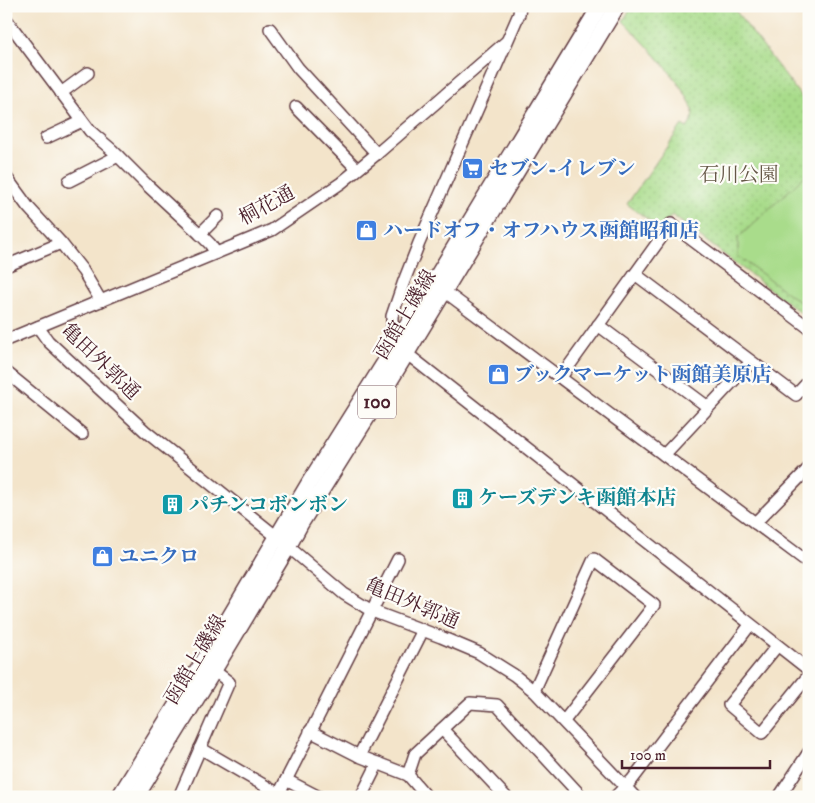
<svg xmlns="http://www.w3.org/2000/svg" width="815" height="803" font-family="'IM FELL DW Pica','Noto Serif JP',serif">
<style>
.park{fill:url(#park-dots);stroke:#7a7e5b}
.pitch{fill:#a9dc8b;stroke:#7a7e5b}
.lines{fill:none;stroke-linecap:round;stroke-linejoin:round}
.minor-casing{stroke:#633d43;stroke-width:14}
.major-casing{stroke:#633d43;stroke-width:18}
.minor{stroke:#fff;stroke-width:11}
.major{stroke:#fff;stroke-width:15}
.labels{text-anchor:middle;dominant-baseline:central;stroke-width:4.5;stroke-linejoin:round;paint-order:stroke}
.shield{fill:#fdfcf7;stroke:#806168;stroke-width:1}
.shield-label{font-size:19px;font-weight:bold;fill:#4a1f2b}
.shop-label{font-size:20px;font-weight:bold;fill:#366cbe;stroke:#fdfcf7;text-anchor:start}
.park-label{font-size:20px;fill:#665848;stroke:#fdfcf7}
.street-label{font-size:20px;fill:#4a1f2b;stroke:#fdfcf7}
.culture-label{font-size:20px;font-weight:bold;fill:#0d838f;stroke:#fdfcf7;text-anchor:start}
</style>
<defs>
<pattern id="park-dots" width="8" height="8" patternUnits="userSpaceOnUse" patternTransform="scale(1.25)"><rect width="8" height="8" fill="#a9dc8b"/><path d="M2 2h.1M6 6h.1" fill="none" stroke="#93bc78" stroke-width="1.8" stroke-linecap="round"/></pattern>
</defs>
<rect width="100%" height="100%" fill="#fdfcf7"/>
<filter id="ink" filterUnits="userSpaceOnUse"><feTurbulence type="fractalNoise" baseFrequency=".02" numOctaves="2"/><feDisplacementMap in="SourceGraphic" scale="10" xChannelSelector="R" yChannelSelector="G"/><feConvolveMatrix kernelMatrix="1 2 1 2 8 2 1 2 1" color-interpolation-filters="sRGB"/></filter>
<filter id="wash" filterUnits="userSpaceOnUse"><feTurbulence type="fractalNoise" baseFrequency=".0096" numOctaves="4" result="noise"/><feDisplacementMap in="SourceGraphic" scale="20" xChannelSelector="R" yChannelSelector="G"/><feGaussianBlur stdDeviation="1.12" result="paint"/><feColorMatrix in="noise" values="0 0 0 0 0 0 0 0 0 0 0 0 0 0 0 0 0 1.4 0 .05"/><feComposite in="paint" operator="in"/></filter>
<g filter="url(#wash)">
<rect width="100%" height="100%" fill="#f3e4ca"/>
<path class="park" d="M632,6H732L809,107V319L672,215L661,229L627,204L682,125L687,128C690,124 693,119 693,114C693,92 639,37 623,21Z"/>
<polygon class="pitch" points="809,172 809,309 738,256 738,238"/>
</g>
<g filter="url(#ink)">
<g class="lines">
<defs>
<g id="minor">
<polyline points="520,6 519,14 419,243 404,281 392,316 392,330 395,346 406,353 809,670"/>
<polyline points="805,6 809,10"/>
<polyline points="6,19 90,131 112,150 146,184 200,234 210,244 216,253"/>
<polyline points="270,29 298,68 377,154"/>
<polyline points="61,93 88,73"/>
<polyline points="296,107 357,169"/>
<polyline points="46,138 82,121"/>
<polyline points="6,177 28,207 61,243 83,271 101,301"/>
<polyline points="69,181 118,156"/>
<polyline points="200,234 218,216"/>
<polyline points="6,266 61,243"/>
<polyline points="635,274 796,395 809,381"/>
<polyline points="444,291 809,563"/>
<polyline points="598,325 708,407"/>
<polyline points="38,327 48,341 145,431 277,537 344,594 372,611 441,637 479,653 514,675 534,691 635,797"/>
<polyline points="6,340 272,230 341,183 379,152 506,42"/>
<polyline points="6,372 82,434"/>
<polyline points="561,377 671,224 809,328"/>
<polyline points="664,455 751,362"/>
<polyline points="755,523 809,468"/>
<polyline points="777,646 729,705 762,733 809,675"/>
<polyline points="534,691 594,559 654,605 564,721"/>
<polyline points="442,729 506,797"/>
<polyline points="310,731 359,756 408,775 427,797"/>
<polyline points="200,748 279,794 398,559"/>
<polyline points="359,756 423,630"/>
<polyline points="408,775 415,754 470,703 497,705 582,797"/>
<polyline points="286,780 319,797"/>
<polyline points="179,797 229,682 208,666"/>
<polyline points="361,797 378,763"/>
<polyline points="615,797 632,780 750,625"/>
<polyline points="779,797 809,752"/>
</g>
<g id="major">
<polyline points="119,797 203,662 309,483 395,346 600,6"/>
<polyline points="136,797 214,670 288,547 301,523 388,384 617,6"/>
</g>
</defs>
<use href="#minor" class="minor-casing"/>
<use href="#major" class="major-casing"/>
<use href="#minor" class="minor"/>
<use href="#major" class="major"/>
</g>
</g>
<defs>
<symbol id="supermarket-square" viewBox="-11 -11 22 22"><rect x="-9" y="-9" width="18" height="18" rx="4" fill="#3f7fe0" stroke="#fdfcf7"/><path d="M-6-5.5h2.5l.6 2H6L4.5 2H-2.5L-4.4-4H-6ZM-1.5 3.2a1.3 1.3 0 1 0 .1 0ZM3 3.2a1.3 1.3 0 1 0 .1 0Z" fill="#fff"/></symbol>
<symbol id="shop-square" viewBox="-11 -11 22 22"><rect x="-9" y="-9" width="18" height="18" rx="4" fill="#3f7fe0" stroke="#fdfcf7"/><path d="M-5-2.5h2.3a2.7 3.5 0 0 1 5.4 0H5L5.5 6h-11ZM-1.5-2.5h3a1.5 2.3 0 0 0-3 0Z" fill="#fff"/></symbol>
<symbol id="building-square" viewBox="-11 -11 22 22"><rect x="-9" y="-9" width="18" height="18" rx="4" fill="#0f9aa8" stroke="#fdfcf7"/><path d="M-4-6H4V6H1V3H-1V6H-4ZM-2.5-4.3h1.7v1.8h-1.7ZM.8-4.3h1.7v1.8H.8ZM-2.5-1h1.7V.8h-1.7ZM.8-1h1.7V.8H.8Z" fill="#fff"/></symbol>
</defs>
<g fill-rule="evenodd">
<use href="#supermarket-square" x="460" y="156" width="25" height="25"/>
<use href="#shop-square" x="354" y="218" width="25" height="25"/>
<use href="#shop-square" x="486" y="362" width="25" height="25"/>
<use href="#building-square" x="450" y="486" width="25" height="25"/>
<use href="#building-square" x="160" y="492" width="25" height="25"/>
<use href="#shop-square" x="90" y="544" width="25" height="25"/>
</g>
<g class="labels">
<rect class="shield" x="358" y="385.5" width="38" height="33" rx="4"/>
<g class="shield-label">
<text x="377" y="402">100</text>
</g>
<g class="shop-label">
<text x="489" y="169">セブン-イレブン</text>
<text x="383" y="231">ハードオフ・オフハウス函館昭和店</text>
<text x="514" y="375">ブックマーケット函館美原店</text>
<text x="119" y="557">ユニクロ</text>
</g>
<g class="park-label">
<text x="739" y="175">石川公園</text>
</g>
<g class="street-label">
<text transform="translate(267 206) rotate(-29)">桐花通</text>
<text transform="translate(406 315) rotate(-59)">函館上磯線</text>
<text transform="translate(100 362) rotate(44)">亀田外郭通</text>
<text transform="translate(412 604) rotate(23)">亀田外郭通</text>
<text transform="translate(196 660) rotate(-59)">函館上磯線</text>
</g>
<g class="culture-label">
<text x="478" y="498">ケーズデンキ函館本店</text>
<text x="189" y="505">パチンコボンボン</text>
</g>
</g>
<rect width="815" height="803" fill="none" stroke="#fdfcf7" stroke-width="25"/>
<path d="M622 760v8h148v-8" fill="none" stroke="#4a1f2b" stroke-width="2.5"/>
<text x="630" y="760" font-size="15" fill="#4a1f2b" stroke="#fdfcf7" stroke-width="4" paint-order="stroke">100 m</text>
</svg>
